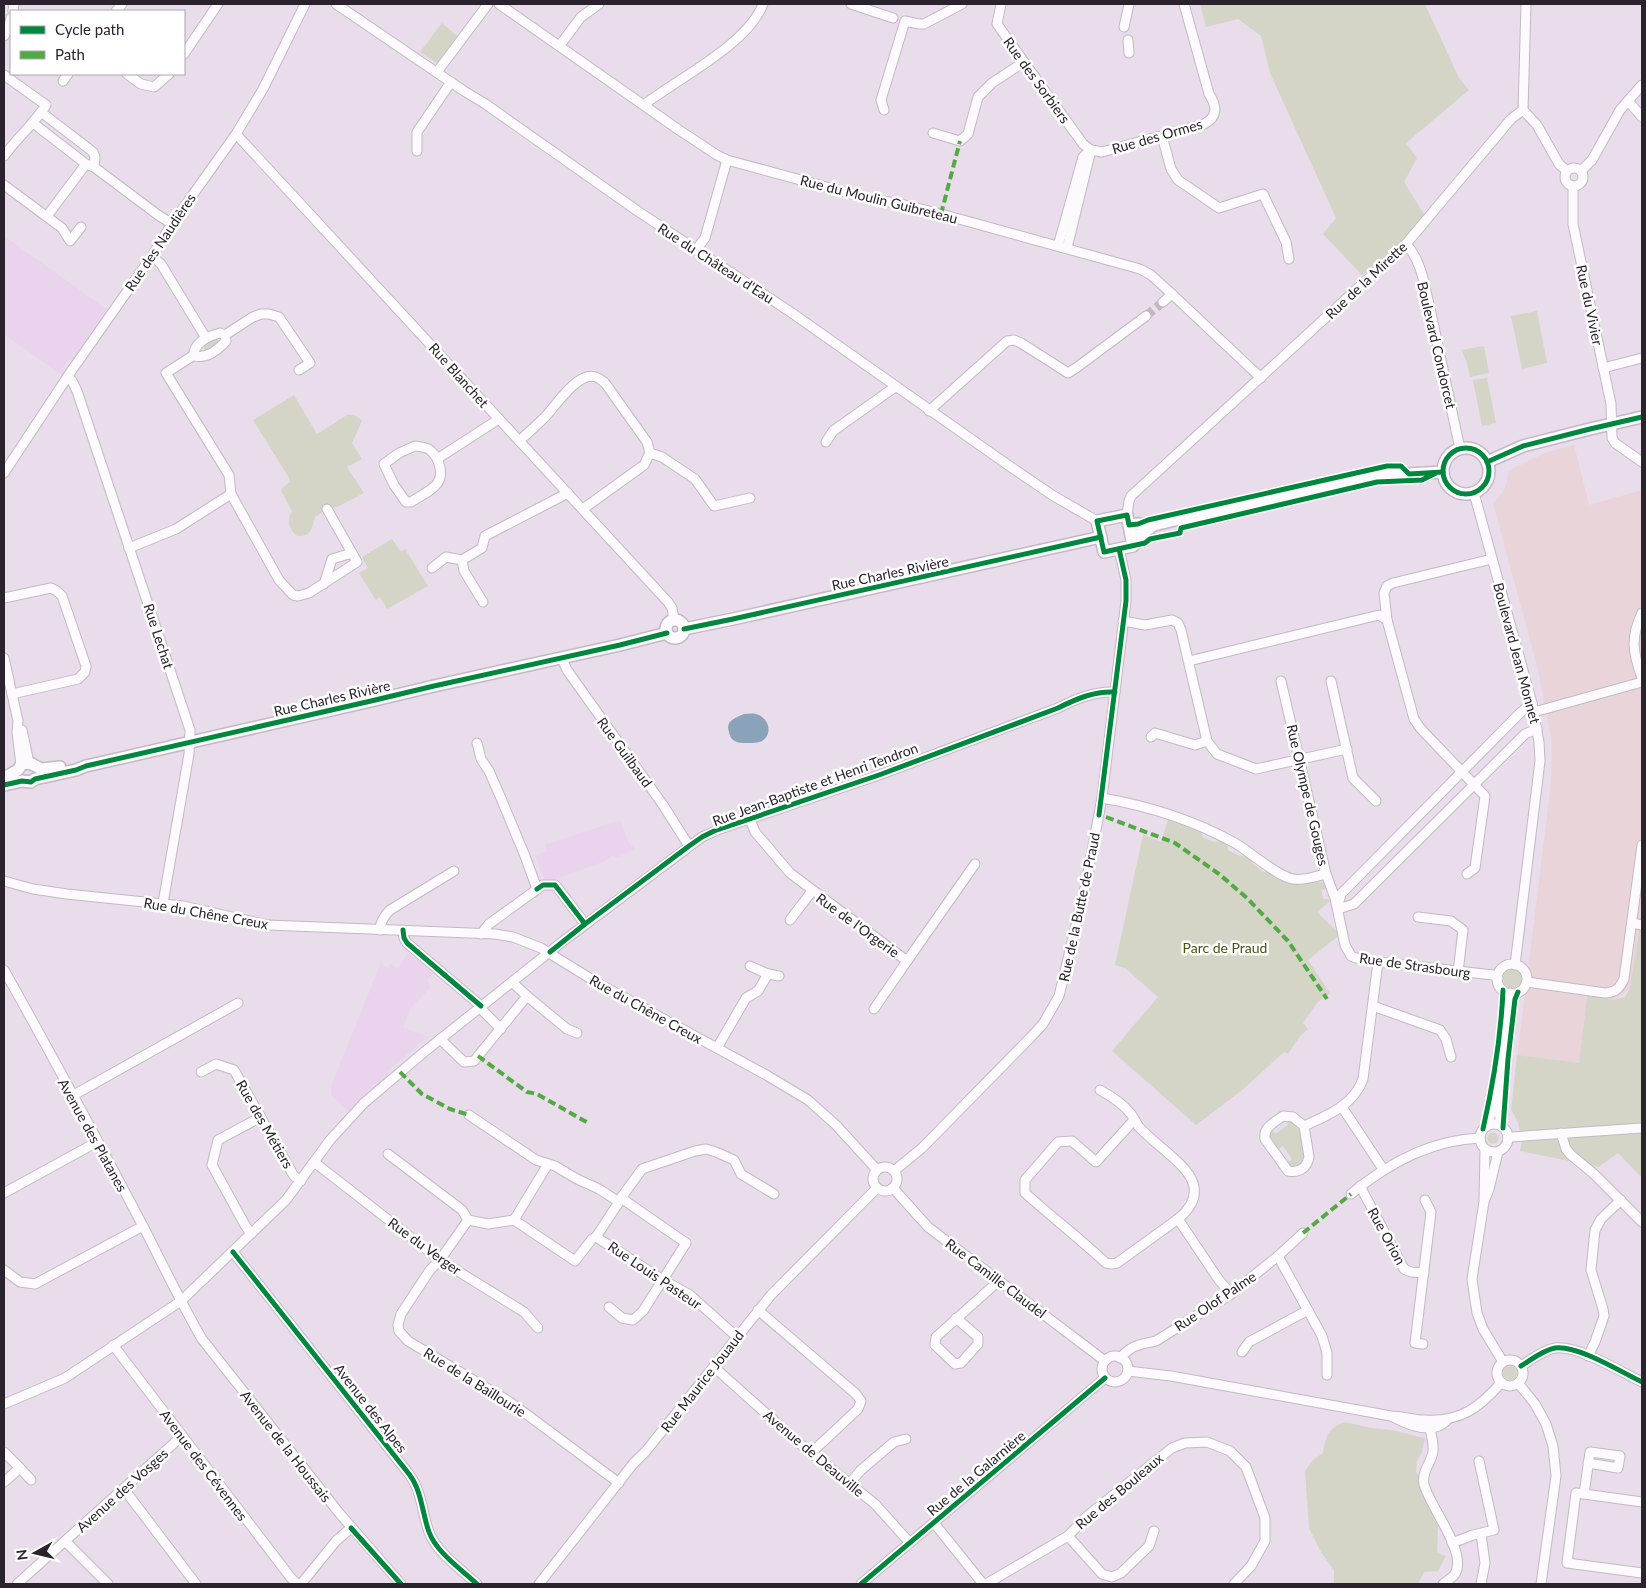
<svg xmlns="http://www.w3.org/2000/svg" width="1646" height="1588" font-family="Lato,sans-serif">
<style>
.commercial{fill:#e9d5d9}
.built{fill:#ead4ed}
.green{fill:#d4d5c7}
.water{fill:#8aa3bb}
.lines{fill:none;stroke-linecap:round;stroke-linejoin:round}
.minor-tunnel{stroke:#c3b7c5;stroke-width:9;stroke-dasharray:9 4.5;stroke-linecap:butt}
.minor-casing{stroke:#c3b9c5;stroke-width:11}
.major-casing{stroke:#c3b9c5;stroke-width:14}
.minor{stroke:#fcfafc;stroke-width:9}
.major{stroke:#fcfafc;stroke-width:11}
.quiet{stroke:#53aa44;stroke-width:4;stroke-dasharray:8 4;stroke-linecap:butt}
.cycleway-casing{stroke:#fff;stroke-width:8}
.cycleway{stroke:#00873e;stroke-width:5}
.labels{text-anchor:middle;dominant-baseline:central;stroke-width:5;stroke-linejoin:round;paint-order:stroke}
.street-label{font-size:14px;fill:#2a222c;stroke:#fff}
.park-label{font-size:14px;fill:#445512;stroke:#fff}
</style>
<rect width="100%" height="100%" fill="#e9dceb"/>
<polygon class="commercial" points="1574,445 1589,505 1642,490 1642,913 1630,988 1613,1000 1587,996 1579,1063 1517,1057 1550,792 1552,753 1551,738 1537,666 1493,503 1503,492 1507,482 1508,471 1547,452"/>
<g class="built">
<polygon points="4,236 108,310 73,361 71,359 68,360 65,364 63,371 65,373 63,376 4,334"/>
<polygon points="620,820 628,842 635,849 616,858 613,855 603,862 552,880 551,878 545,881 535,856 547,851 544,845"/>
<polygon points="408,953 433,974 428,979 430,988 412,1006 403,1027 428,1037 387,1071 390,1075 349,1111 331,1095 331,1086 381,963 387,967 391,964 398,968"/>
</g>
<g class="green">
<polygon points="1200,4 1425,4 1459,78 1469,90 1406,143 1417,158 1404,182 1427,219 1362,275 1323,234 1336,218 1270,73 1261,36 1238,19 1206,27"/>
<polygon points="442,23 457,36 437,63 420,52"/>
<polygon points="1537,311 1547,363 1522,369 1511,316"/>
<polygon points="215,339 218,339 219,343 207,350 204,350 204,345"/>
<polygon points="1484,346 1489,373 1470,377 1466,360 1461,350"/>
<polygon points="1487,378 1496,423 1482,426 1473,380"/>
<path d="M294,395L317,434L347,415C354,414 357,416 362,421L352,443L362,459L347,467L364,493L339,506L327,509L315,517C312,529 311,537 297,536C289,529 286,520 292,511L281,491L282,488L290,482L289,478L253,420Z"/>
<polygon points="392,539 401,552 405,549 428,586 387,609 380,597 376,600 359,573 368,568 362,557"/>
<path d="M1168,820L1201,832L1203,837L1214,842L1221,841L1227,844L1228,850L1240,856L1245,855L1251,859L1253,864L1263,872L1269,871C1276,876 1282,882 1290,884C1303,886 1320,872 1327,889L1321,890L1323,899H1329L1330,901L1317,912L1337,932V937L1308,960L1330,993L1317,1003L1303,1023L1308,1029L1300,1036L1288,1054L1284,1052L1241,1091L1196,1125L1112,1051L1158,997L1125,968L1115,965L1143,835L1161,842Z"/>
<polygon points="1642,913 1642,1178 1618,1153 1599,1167 1520,1151 1522,1142 1518,1122 1511,1110 1517,1055 1579,1063 1587,996 1613,1000 1625,997 1630,988"/>
<circle cx="1513" cy="979" r="10"/>
<path d="M1289,1119C1303,1130 1303,1143 1306,1158L1298,1167L1290,1168L1287,1163L1292,1159L1283,1146L1277,1150C1272,1143 1266,1138 1272,1129L1275,1134L1288,1125L1286,1120Z"/>
<circle cx="1493" cy="1138" r="5.5"/>
<circle cx="1510" cy="1373" r="7"/>
<path d="M1344,1422L1371,1428L1392,1430L1425,1438L1422,1452L1417,1461L1416,1471L1438,1525L1437,1553L1446,1556L1438,1571L1424,1572L1418,1584H1334V1570L1321,1552L1309,1528L1305,1471L1313,1460L1323,1453C1326,1436 1327,1430 1344,1422Z"/>
</g>
<path class="water" d="M744,714C748,714 752,713 756,714C768,717 774,733 762,741C758,743 751,743 747,743C741,743 736,743 732,739C731,738 729,734 729,732C725,721 735,718 744,714Z"/>
<g class="lines">
<polyline class="minor-tunnel" points="1146,316 1163,302"/>
<defs>
<g id="minor">
<polyline points="336,4 464,91 484,103 639,212 792,313 1008,465 1052,495 1097,521"/>
<polyline points="499,4 679,130 717,155 727,160 874,200 897,203 941,214 1140,269 1151,275 1172,294 1261,378"/>
<polyline points="851,4 893,18"/>
<path d="M1001,4L997,24L1024,62L1083,144L1091,150L1102,152L1204,124C1218,117 1217,106 1209,94L1184,4"/>
<polyline points="13,11 14,4"/>
<polyline points="116,11 122,4"/>
<polyline points="1124,27 1129,4"/>
<polyline points="4,36 8,29 11,18"/>
<polyline points="1128,40 1129,53"/>
<polyline points="560,45 581,17 599,4"/>
<polyline points="184,54 218,4"/>
<polyline points="437,72 488,4"/>
<polyline points="127,74 141,84 154,87 169,74"/>
<path d="M4,75L46,105C34,124 17,138 4,156"/>
<polyline points="63,81 68,74"/>
<polyline points="1628,101 1642,117"/>
<path d="M645,104C679,78 748,44 763,4"/>
<polyline points="884,110 881,100 905,21 919,24 924,24 962,4"/>
<polyline points="1523,110 1537,125 1559,164 1567,171"/>
<polyline points="33,123 86,164 94,167 95,157 93,152 41,112"/>
<polyline points="933,133 960,141 968,134 978,97 992,83 1024,62"/>
<polyline points="236,134 668,602 672,608 674,620"/>
<polyline points="1162,136 1171,169 1178,180 1219,208 1263,194 1286,242 1289,259"/>
<polyline points="417,151 417,132 451,82"/>
<polyline points="94,167 158,215 172,224"/>
<circle cx="1574" cy="177" r="9"/>
<polyline points="1581,171 1592,160 1620,110 1642,85"/>
<polyline points="4,185 62,228 70,241 81,227"/>
<polyline points="1573,186 1573,224 1611,404 1612,438 1615,443 1642,462"/>
<polyline points="47,216 86,164"/>
<path d="M1406,244C1423,262 1425,290 1431,313C1441,358 1450,404 1460,449"/>
<polyline points="1058,246 1083,157 1091,150"/>
<polyline points="1067,248 1091,150"/>
<polyline points="696,250 705,238 727,160"/>
<polyline points="152,256 161,264 206,338"/>
<polyline points="1163,302 1172,294"/>
<path d="M220,333L225,335L226,341C218,350 207,359 194,356C193,343 208,336 220,333Z"/>
<polyline points="225,335 253,317 261,314 269,314 279,317 310,363 299,370"/>
<polyline points="194,355 166,373 229,475 231,494 279,580 293,595 298,596 309,593 357,562 352,553 332,559 324,584"/>
<polyline points="1603,368 1642,358"/>
<polyline points="68,377 72,381 77,391 190,730 189,754 163,903"/>
<polyline points="929,411 1007,341 1014,340 1021,343 1068,373 1076,368 1146,316"/>
<path d="M519,441C528,433 537,425 545,417C555,406 571,383 584,378C592,374 598,377 605,383L647,442L650,453L644,465L583,509"/>
<polyline points="826,442 833,431 895,387"/>
<path d="M415,446C420,447 426,447 430,450C440,458 445,477 435,486C428,493 418,497 411,502H406L394,485L384,464L399,453Z"/>
<polyline points="650,453 662,457 695,479 714,506 750,498"/>
<polyline points="437,459 499,419"/>
<polyline points="4,473 72,370 152,256 172,224 236,134 263,89 305,4"/>
<polyline points="1474,493 1532,703 1539,742 1540,761 1515,965"/>
<polyline points="327,509 352,553"/>
<polyline points="1127,515 1129,501 1131,496 1406,244 1511,119 1523,110 1526,4"/>
<polyline points="129,548 176,529 231,494"/>
<polyline points="432,568 446,557 462,560"/>
<polyline points="4,598 51,588 57,591 62,596 86,666 85,672 78,679 12,694"/>
<polyline points="483,602 464,571 462,560 482,548 485,536 568,493"/>
<path d="M1642,613C1630,638 1633,653 1642,678"/>
<polyline points="1123,621 1145,625 1172,620 1178,623 1181,630 1207,741 1217,754 1256,769 1347,749"/>
<polyline points="4,658 18,721 17,732 21,765"/>
<polyline points="562,659 567,670 663,805 689,846"/>
<polyline points="1189,661 1379,615 1387,620"/>
<polyline points="1281,681 1326,874 1335,898 1345,945 1351,956 1356,958 1378,962 1493,975 1498,978"/>
<polyline points="1331,681 1353,778 1376,801"/>
<polyline points="1534,712 1642,682"/>
<polyline points="22,730 29,763"/>
<polyline points="1151,737 1155,733 1195,745 1207,741"/>
<polyline points="477,743 481,759 489,771 500,796 525,856 537,889"/>
<path d="M1102,798C1149,806 1193,820 1235,843C1249,851 1278,877 1293,879C1303,881 1316,876 1326,874"/>
<polyline points="750,819 755,832 790,873 907,961 874,1009"/>
<polyline points="1467,874 1475,868 1485,796 1421,729 1414,719 1387,620 1384,593 1387,586 1393,583 1492,559"/>
<polyline points="4,881 33,889 67,894 183,906 268,925 495,934 513,937 541,948 596,982 768,1076 808,1100 836,1125 877,1170"/>
<polyline points="1338,906 1341,894 1520,713 1532,703"/>
<polyline points="1338,909 1354,904 1525,734 1537,729"/>
<polyline points="1418,917 1451,921 1463,930 1458,972"/>
<polyline points="790,920 812,891"/>
<polyline points="1632,923 1642,925"/>
<path d="M380,930C380,922 384,916 390,910L454,871"/>
<polyline points="403,930 404,938 407,943 481,1006"/>
<polyline points="481,934 489,924 543,885 555,885 557,887 585,924"/>
<polyline points="907,961 975,864"/>
<circle cx="1512" cy="979" r="15"/>
<polyline points="750,966 768,974 779,976"/>
<path d="M4,970C52,1055 98,1141 144,1228C163,1265 181,1303 202,1339L340,1514L401,1584"/>
<polyline points="512,982 527,996 567,1029 577,1033"/>
<path d="M1527,982L1605,993C1616,992 1619,989 1624,979L1642,845"/>
<polyline points="1373,1006 1440,1030 1446,1039 1451,1057"/>
<polyline points="479,1007 501,1029"/>
<polyline points="440,1039 464,1062 474,1061 527,996"/>
<polyline points="717,1048 746,998 758,991 768,974"/>
<polyline points="201,1072 216,1064 234,1070 291,1171 294,1176 301,1181"/>
<path d="M1100,1090C1111,1096 1123,1104 1131,1114C1134,1118 1136,1123 1139,1127C1153,1143 1187,1164 1193,1183C1198,1198 1189,1210 1178,1219L1219,1280L1231,1294"/>
<polyline points="72,1096 238,1003"/>
<polyline points="1342,1107 1383,1169"/>
<polyline points="469,1115 536,1160 555,1166 577,1179 599,1189 619,1202 621,1198 686,1243 643,1311 633,1320 622,1318 609,1307"/>
<path d="M1134,1120L1096,1162L1072,1141L1058,1142L1025,1180V1193C1052,1217 1080,1239 1106,1263L1111,1264L1117,1263L1178,1219"/>
<circle cx="1494" cy="1138" r="14"/>
<path d="M1304,1126L1309,1157C1307,1168 1299,1173 1288,1171L1265,1139C1263,1127 1275,1122 1283,1116L1293,1117L1304,1126C1327,1116 1354,1105 1363,1079L1378,962"/>
<polyline points="1487,1126 1496,1097"/>
<path d="M1501,1126C1493,1084 1506,1036 1510,993"/>
<polyline points="1561,1133 1566,1149 1571,1155 1594,1174 1642,1222"/>
<polyline points="1508,1139 1511,1137 1642,1128"/>
<polyline points="1485,1149 1484,1202 1472,1279 1477,1313 1483,1329 1503,1362"/>
<polyline points="388,1154 462,1210 468,1220 488,1224 514,1220 575,1261 592,1239 596,1237 663,1280 690,1295 737,1337"/>
<polyline points="314,1162 440,1260 524,1312 538,1328"/>
<circle cx="885" cy="1179" r="12"/>
<polyline points="894,1171 922,1148 1030,1038 1043,1024 1059,996 1085,888 1102,798 1126,601 1126,580 1119,549"/>
<polyline points="1360,1186 1404,1269 1411,1272 1424,1273"/>
<polyline points="893,1188 928,1227 1105,1361"/>
<polyline points="4,1193 97,1142"/>
<path d="M1351,1194C1387,1164 1431,1140 1480,1138"/>
<polyline points="621,1198 642,1169 695,1151 706,1149 716,1152 734,1160 741,1174 774,1194"/>
<polyline points="1485,1199 1489,1189 1498,1152"/>
<polyline points="468,1220 440,1260 430,1270 401,1314 398,1325 399,1331 408,1341 510,1402 619,1483"/>
<polyline points="514,1220 548,1164"/>
<polyline points="251,1234 245,1225 212,1165 218,1140 261,1117"/>
<polyline points="596,1237 619,1202"/>
<path d="M233,1252L409,1474C422,1491 422,1513 429,1532C436,1552 462,1570 477,1584"/>
<polyline points="1278,1256 1322,1336 1327,1353 1327,1375"/>
<polyline points="4,1270 20,1282 35,1284 143,1226"/>
<polyline points="758,1310 856,1394 861,1401 858,1409 811,1453"/>
<polyline points="956,1318 978,1337 978,1344 961,1363 955,1364 935,1345 936,1337 993,1286 998,1280"/>
<polyline points="1423,1344 1415,1343 1431,1212 1425,1200"/>
<polyline points="113,1345 291,1578 297,1584"/>
<polyline points="1242,1352 1249,1342 1308,1310"/>
<polyline points="1588,1356 1595,1342 1604,1316 1603,1309 1591,1270 1595,1230 1601,1219 1621,1200"/>
<circle cx="1115" cy="1369" r="13"/>
<path d="M1120,1358C1126,1352 1131,1347 1139,1345C1144,1343 1150,1343 1156,1341L1231,1294L1278,1256L1303,1233"/>
<circle cx="1510" cy="1373" r="13"/>
<path d="M1521,1366C1531,1360 1543,1350 1555,1348C1578,1345 1621,1372 1642,1382"/>
<polyline points="714,1367 799,1443 875,1504 910,1543"/>
<path d="M1128,1371L1171,1376L1391,1416C1403,1416 1414,1420 1425,1420C1460,1422 1479,1408 1501,1383"/>
<polyline points="1518,1383 1535,1404 1546,1424 1553,1446 1556,1476 1541,1584"/>
<path d="M4,1404L65,1378L181,1301L286,1200L330,1140L364,1103L423,1053L562,942L702,837L720,829L879,775L1058,708C1076,699 1094,691 1115,692"/>
<path d="M1393,1417C1408,1425 1432,1435 1446,1421"/>
<path d="M1430,1428C1431,1435 1434,1444 1433,1451C1432,1462 1421,1472 1424,1484C1429,1506 1468,1552 1455,1574C1452,1578 1447,1581 1443,1584"/>
<polyline points="4,1452 20,1468 4,1482"/>
<polyline points="1588,1463 1618,1468 1620,1456 1590,1452 1584,1494 1642,1502"/>
<polyline points="20,1468 31,1480"/>
<polyline points="849,1484 861,1470 894,1442 906,1439"/>
<polyline points="124,1489 196,1584"/>
<polyline points="1584,1494 1576,1493 1567,1563 1642,1573"/>
<polyline points="934,1523 983,1584"/>
<polyline points="1481,1534 1485,1563 1481,1584"/>
<polyline points="1068,1536 1102,1574 1112,1577 1121,1573 1149,1546 1154,1531"/>
<polyline points="65,1541 108,1584"/>
<polyline points="1452,1543 1473,1535 1494,1530 1479,1461"/>
<polyline points="17,1584 182,1436"/>
<polyline points="301,1584 336,1541 351,1528"/>
<polyline points="539,1584 633,1464 646,1451 771,1295 877,1188"/>
<polyline points="861,1584 1105,1378"/>
<polyline points="986,1584 1068,1536 1086,1517 1172,1448 1185,1443 1207,1442 1230,1451 1246,1467 1265,1518 1265,1541 1251,1566 1234,1584"/>
</g>
<g id="major">
<circle cx="1466" cy="471" r="23"/>
<polyline points="1487,462 1523,446 1590,429 1642,417"/>
<polygon points="1127,515 1133,546 1104,552 1097,521"/>
<polyline points="1129,525 1138,524 1154,525 1243,504 1281,499 1388,475 1443,472"/>
<polyline points="1132,538 1141,534 1154,525"/>
<circle cx="675" cy="629" r="9"/>
<polyline points="684,629 733,619 1101,537"/>
<polyline points="4,778 18,770 21,765 26,763 32,764 41,769 60,767"/>
<polyline points="4,785 22,781 31,782 35,779 76,770 86,766 371,701 434,686 620,645 667,633"/>
</g>
</defs>
<use href="#minor" class="minor-casing"/>
<use href="#major" class="major-casing"/>
<use href="#minor" class="minor"/>
<use href="#major" class="major"/>
<g class="quiet">
<polyline points="941,214 960,141"/>
<polyline points="1106,817 1175,843 1219,874 1247,898 1288,941 1327,999"/>
<polyline points="478,1056 527,1092 537,1094 590,1124"/>
<polyline points="400,1072 422,1094 450,1109 469,1115"/>
<polyline points="1303,1233 1351,1194"/>
</g>
<defs>
<g id="cycleway">
<circle cx="1466" cy="471" r="23"/>
<polyline points="1487,462 1523,446 1590,429 1642,417"/>
<polyline points="1436,473 1422,480 1377,482 1181,528 1180,533 1150,539 1145,543 1104,552 1097,521 1127,515 1129,525 1138,524 1148,520 1387,466 1401,466 1409,474 1443,472"/>
<polyline points="684,629 733,619 1101,537"/>
<polyline points="4,785 22,781 31,782 35,779 76,770 86,766 371,701 434,686 620,645 667,633"/>
<polyline points="1099,815 1126,601 1126,580 1119,549"/>
<polyline points="537,889 543,885 555,885 585,924"/>
<polyline points="403,930 404,938 407,943 481,1006"/>
<path d="M550,952L585,924L689,846L702,837L714,831L879,775L1058,708C1076,699 1094,691 1115,692"/>
<polyline points="1503,1128 1508,1059 1515,999 1518,992"/>
<path d="M1483,1129C1493,1085 1501,1036 1503,990"/>
<path d="M233,1252L409,1474C422,1491 422,1513 429,1532C436,1552 462,1570 477,1584"/>
<path d="M1521,1366C1531,1360 1543,1350 1555,1348C1578,1345 1621,1372 1642,1382"/>
<polyline points="351,1528 401,1584"/>
<polyline points="861,1584 1105,1378"/>
</g>
</defs>
<use href="#cycleway" class="cycleway-casing"/>
<use href="#cycleway" class="cycleway"/>
</g>
<g class="labels">
<g class="street-label">
<text transform="translate(1037 80) rotate(54)">Rue des Sorbiers</text>
<text transform="translate(1157 136) rotate(-16)">Rue des Ormes</text>
<text transform="translate(879 199) rotate(14)">Rue du Moulin Guibreteau</text>
<text transform="translate(160 242) rotate(-56)">Rue des Naudières</text>
<text transform="translate(716 263) rotate(33)">Rue du Château d'Eau</text>
<text transform="translate(1366 280) rotate(-43)">Rue de la Mirette</text>
<text transform="translate(1590 305) rotate(78)">Rue du Vivier</text>
<text transform="translate(1437 345) rotate(77)">Boulevard Condorcet</text>
<text transform="translate(459 375) rotate(48)">Rue Blanchet</text>
<text transform="translate(890 573) rotate(-12)">Rue Charles Rivière</text>
<text transform="translate(159 636) rotate(72)">Rue Lechat</text>
<text transform="translate(1517 653) rotate(75)">Boulevard Jean Monnet</text>
<text transform="translate(332 698) rotate(-13)">Rue Charles Rivière</text>
<text transform="translate(625 752) rotate(54)">Rue Guilbaud</text>
<text transform="translate(815 784) rotate(-20)">Rue Jean-Baptiste et Henri Tendron</text>
<text transform="translate(1308 795) rotate(77)">Rue Olympe de Gouges</text>
<text transform="translate(1079 907) rotate(-78)">Rue de la Butte de Praud</text>
<text transform="translate(206 913) rotate(10)">Rue du Chêne Creux</text>
<text transform="translate(858 925) rotate(36)">Rue de l'Orgerie</text>
<text transform="translate(1415 965) rotate(8)">Rue de Strasbourg</text>
<text transform="translate(646 1009) rotate(29)">Rue du Chêne Creux</text>
<text transform="translate(265 1124) rotate(60)">Rue des Métiers</text>
<text transform="translate(93 1135) rotate(61)">Avenue des Platanes</text>
<text transform="translate(1387 1236) rotate(61)">Rue Orion</text>
<text transform="translate(425 1246) rotate(36)">Rue du Verger</text>
<text transform="translate(655 1275) rotate(34)">Rue Louis Pasteur</text>
<text transform="translate(996 1278) rotate(37)">Rue Camille Claudel</text>
<text transform="translate(1215 1301) rotate(-34)">Rue Olof Palme</text>
<text transform="translate(702 1381) rotate(-52)">Rue Maurice Jouaud</text>
<text transform="translate(475 1382) rotate(32)">Rue de la Baillourie</text>
<text transform="translate(371 1408) rotate(52)">Avenue des Alpes</text>
<text transform="translate(286 1446) rotate(52)">Avenue de la Houssais</text>
<text transform="translate(814 1453) rotate(40)">Avenue de Deauville</text>
<text transform="translate(204 1465) rotate(53)">Avenue des Cévennes</text>
<text transform="translate(976 1473) rotate(-40)">Rue de la Galarnière</text>
<text transform="translate(122 1490) rotate(-42)">Avenue des Vosges</text>
<text transform="translate(1119 1491) rotate(-40)">Rue des Bouleaux</text>
</g>
<g class="park-label">
<text x="1225" y="947">Parc de Praud</text>
</g>
</g>
<rect width="1646" height="1588" fill="none" stroke="#2a222c" stroke-width="10"/>
<rect x="10" y="10" width="175" height="65" fill="#ffffff" stroke="#aaa7ab"/>
<rect x="20" y="26" width="25" height="8" fill="#00873e" stroke="#aaa7ab"/>
<text x="55" y="35" font-size="15" fill="#2a222c">Cycle path</text>
<rect x="20" y="51" width="25" height="8" fill="#53aa44" stroke="#aaa7ab"/>
<text x="55" y="60" font-size="15" fill="#2a222c">Path</text>
<g transform="translate(35 1553) rotate(262)" stroke="#ffffff" stroke-width="4" paint-order="stroke">
<path d="M0-4L9 19L0 12L-9 19Z" fill="#2a222c"/>
<text y="-8" font-size="14" font-weight="bold" text-anchor="middle" fill="#2a222c">N</text>
</g>
</svg>
